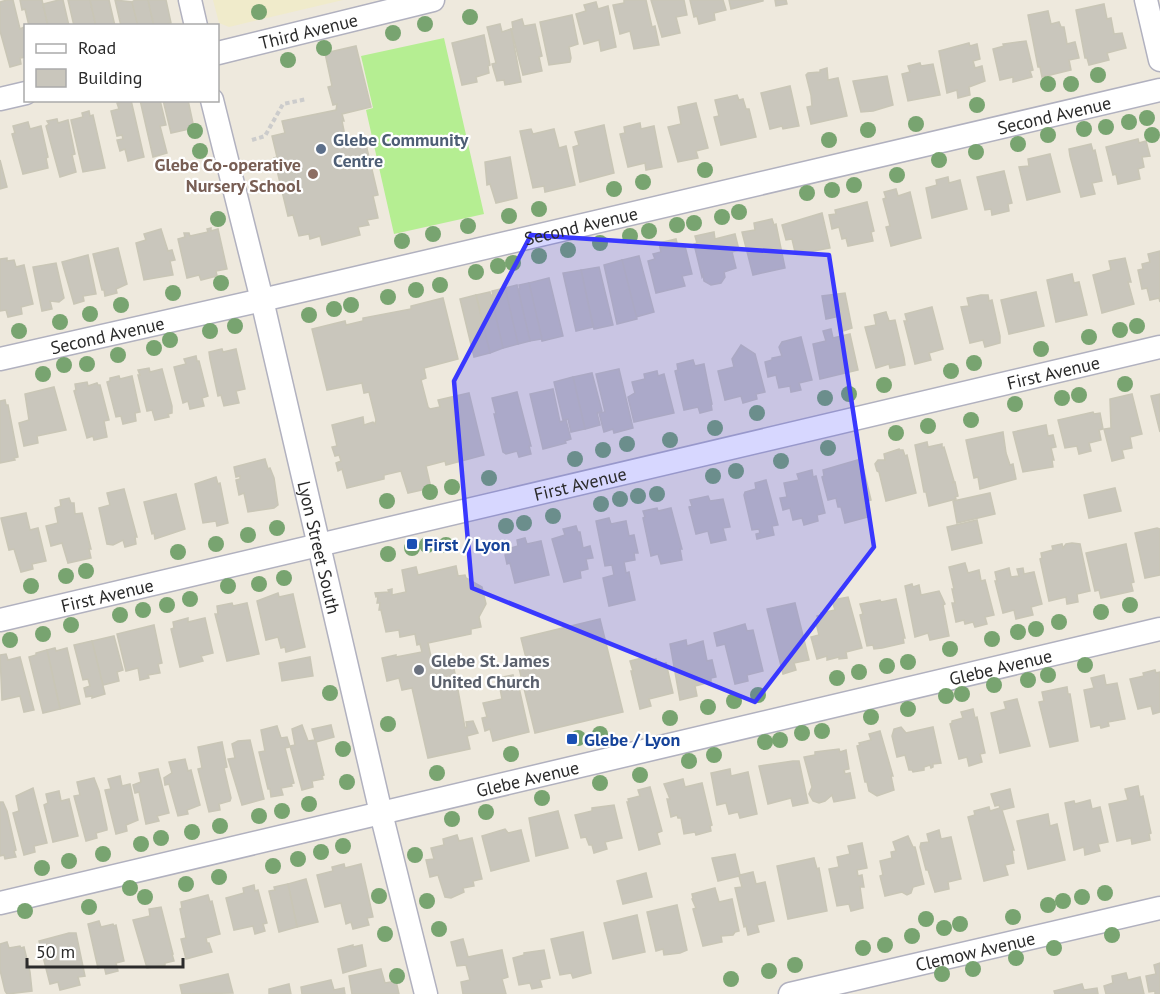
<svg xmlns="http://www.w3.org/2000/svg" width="1160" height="994" font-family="'PT Sans',sans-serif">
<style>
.education{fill:#f0ebcb}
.pitch{fill:#b5ee92}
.building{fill:#c9c6bc;stroke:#c9c6b6;stroke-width:1.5}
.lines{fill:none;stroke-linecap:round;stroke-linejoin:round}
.street-casing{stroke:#b1b1bf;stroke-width:25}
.path{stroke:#ccc;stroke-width:4;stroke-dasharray:4.5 3;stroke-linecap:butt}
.street{stroke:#fff;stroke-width:22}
.tree{fill:#78a470}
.marked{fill:#3938ff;fill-opacity:0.2;stroke:#3938ff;stroke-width:4.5;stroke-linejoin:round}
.service-dot{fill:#5c6f8a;stroke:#fff;stroke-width:2}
.education-dot{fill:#8d6e63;stroke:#fff;stroke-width:2}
.transit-dot{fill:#1a4fb4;stroke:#fff;stroke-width:2}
.worship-dot{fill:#6b7280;stroke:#fff;stroke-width:2}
.labels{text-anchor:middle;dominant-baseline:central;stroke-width:4.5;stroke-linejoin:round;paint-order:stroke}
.street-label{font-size:18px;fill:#2b2b2b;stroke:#fff}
.service-label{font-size:18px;font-weight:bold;fill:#4e5e75;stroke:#fff;text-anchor:start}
.education-label{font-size:18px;font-weight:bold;fill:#785e54;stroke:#fff;text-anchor:end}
.transit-label{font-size:18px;font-weight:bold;fill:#164399;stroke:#fff;text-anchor:start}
.worship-label{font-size:18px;font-weight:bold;fill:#5b616d;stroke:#fff;text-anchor:start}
</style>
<rect width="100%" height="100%" fill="#eee9dd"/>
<polygon class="education" points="213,0 343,0 229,27 219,23"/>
<polygon class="pitch" points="444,38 484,214 394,234 366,110 373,108 361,56"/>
<g class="building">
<polygon points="7,0 13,0 20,29 24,27 26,35 26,57 20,58 21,64 10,67 0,31 0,2"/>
<polygon points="20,0 42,0 48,26 29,26 25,9 22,10"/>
<polygon points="59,0 63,0 69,26 48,26 43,4"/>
<polygon points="68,0 90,0 96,26 74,26"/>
<polygon points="90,0 109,0 115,26 96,26"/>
<polygon points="115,0 132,2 138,26 121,26"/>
<polygon points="135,0 148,0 154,26 138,26 132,2"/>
<polygon points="148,0 166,0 171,23 154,26"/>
<polygon points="624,0 646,0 652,27 655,26 659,45 634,49 630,31 620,34 613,5 624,3"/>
<polygon points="651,0 684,0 687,15 676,17 680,33 662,37"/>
<polygon points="690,0 723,0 726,10 714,13 715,20 699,24 697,16 694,17"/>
<polygon points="729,0 763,0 763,1 731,9"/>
<polygon points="775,0 786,0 787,4 776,6"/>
<polygon points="596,2 598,9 608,6 616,47 601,51 599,40 584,44 576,14 586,11 584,5"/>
<polygon points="1104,4 1107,19 1111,18 1114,34 1122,33 1126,48 1107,53 1109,60 1089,65 1087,58 1085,58 1076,10"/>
<polygon points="1048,11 1051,24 1059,22 1061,27 1064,27 1067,44 1075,42 1079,58 1069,60 1071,70 1042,77 1040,67 1038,67 1028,15"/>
<polygon points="572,15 578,44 569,47 571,58 570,62 549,65 540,22"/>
<polygon points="522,19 524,26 535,24 542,56 539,57 542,71 523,75 511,29 513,29 512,22"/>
<polygon points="500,24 502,32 511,29 521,82 505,85 504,80 497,81 492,64 496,63 487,27"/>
<polygon points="484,35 490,65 488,66 489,73 476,77 477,82 462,85 452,43"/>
<polygon points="1026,41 1033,70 1030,71 1032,77 1013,82 1013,77 1000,80 993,49 1004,46 1003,44"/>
<polygon points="969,43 970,46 977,44 980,59 973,61 975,68 982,66 985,81 969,87 970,95 958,98 957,90 947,93 939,51"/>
<polygon points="356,46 371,107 342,114 344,121 342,121 346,141 364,136 378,195 373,196 378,218 367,220 369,225 358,227 360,235 322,245 320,236 310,239 309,234 299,236 293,215 288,216 274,158 277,157 272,136 285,133 282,121 336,110 337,104 333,105 328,87 332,86 325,53"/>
<polygon points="920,63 921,66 933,64 940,95 908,101 902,74 910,72 908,66"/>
<polygon points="827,68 828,80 838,78 847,116 811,124 807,107 812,106 811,95 806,75 808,73 820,72 820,70"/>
<polygon points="887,76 893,105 873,111 861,112 853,81"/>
<polygon points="790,86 799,126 783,129 782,126 770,129 761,93"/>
<polygon points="737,95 739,100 743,99 746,109 749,109 756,137 721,145 714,117 719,116 715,100"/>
<polygon points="131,100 144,157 128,161 125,149 120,151 117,140 123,139 122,135 117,136 111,111 119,109 117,103"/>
<polygon points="140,100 160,100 166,125 160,126 167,153 153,157"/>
<polygon points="163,100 188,100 194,128 171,133"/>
<polygon points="696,103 708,148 696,151 698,158 678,162 668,127 681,124 678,107"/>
<polygon points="89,111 90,116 93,115 105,168 83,172 71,120 83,117 82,113"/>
<polygon points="57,119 58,123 68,120 75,154 72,155 76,172 60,177 46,126 49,124 47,121"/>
<polygon points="28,122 30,129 41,126 48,157 46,158 48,168 23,174 12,134 15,133 13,126"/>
<polygon points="640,123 641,129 654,126 662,167 646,170 645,163 628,167 620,134 625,133 624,127"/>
<polygon points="604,125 614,173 580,182 573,147 579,145 575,132"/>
<polygon points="531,129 533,134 554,129 559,148 566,146 575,185 545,192 544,186 533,188 520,131"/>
<polygon points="1138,139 1139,143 1146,141 1150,156 1142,157 1144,167 1138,169 1140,179 1118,184 1116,174 1113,175 1106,147"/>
<polygon points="1091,144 1093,151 1095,150 1102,181 1092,183 1095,194 1081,197 1070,156 1069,149"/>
<polygon points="1050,154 1060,192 1027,200 1019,167 1029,166 1028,159"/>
<polygon points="510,157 517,198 496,203 490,184 487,185 485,162"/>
<polygon points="0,160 7,187 0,189"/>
<polygon points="1004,171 1012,203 1008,204 1009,211 992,215 991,209 985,210 977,177"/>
<polygon points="948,177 949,183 960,180 967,209 932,218 926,188 937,185 936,180"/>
<polygon points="896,189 898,196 910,192 921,238 891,246 886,227 890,226 889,222 883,199 886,198 884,192"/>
<polygon points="867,202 874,231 871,232 873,241 848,246 846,238 842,239 839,227 832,229 829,215 836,214 835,210"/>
<polygon points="822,213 830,248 804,253 803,250 795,252 792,239 786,240 782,225"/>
<polygon points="772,219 774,225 776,224 785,268 753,275 742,232 755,230 754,223"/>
<polygon points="211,228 211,231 218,229 227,269 216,271 217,276 201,280 199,275 187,278 178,239 185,237 184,233 189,233 190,236 208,232 207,229"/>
<polygon points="161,229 168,251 172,250 175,260 170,261 173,275 144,280 136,243 146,240 144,234"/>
<polygon points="714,232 715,239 735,234 739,250 732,252 736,268 724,272 725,277 721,283 711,285 704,281 703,275 702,277 694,244 697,243 695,236"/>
<polygon points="676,239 678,247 685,246 692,274 682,276 685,286 656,293 648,261 655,259 653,254 661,252 659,243"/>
<polygon points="118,248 127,284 116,289 117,293 105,296 104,290 102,290 93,254"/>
<polygon points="1160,251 1160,302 1159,298 1150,300 1147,288 1142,289 1138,270 1143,269 1142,264 1150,262 1148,254"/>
<polygon points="88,255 96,294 83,296 84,301 74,304 62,262"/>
<polygon points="639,256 654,312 636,317 622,260"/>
<polygon points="7,258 7,261 14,260 16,267 24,265 33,304 21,307 22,314 8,317 6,310 0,311 0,259"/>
<polygon points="1125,258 1131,282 1128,282 1134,304 1102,313 1093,275 1111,270 1109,261"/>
<polygon points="622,260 637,319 617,324 604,265"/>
<polygon points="56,263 64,298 59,302 50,301 52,309 42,311 33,267"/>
<polygon points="599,267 613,325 594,329 581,270"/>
<polygon points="581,270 593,327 576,331 563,273"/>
<polygon points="1072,274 1074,283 1079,282 1087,315 1056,322 1047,280"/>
<polygon points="549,278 563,336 542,341 529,283"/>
<polygon points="529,283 542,339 530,341 518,289 520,289 519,285"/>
<polygon points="517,285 530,341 518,344 505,288"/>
<polygon points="505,288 518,344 503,348 491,295 493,295 492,291"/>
<polygon points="490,292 503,348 490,353 476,295"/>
<polygon points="1036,292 1044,326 1009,334 1001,300"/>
<polygon points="845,293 852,328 843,331 840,316 826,319 822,296"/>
<polygon points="476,295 490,353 474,357 460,299"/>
<polygon points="981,295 988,295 989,301 992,300 1000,336 1000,343 985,347 983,340 970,343 961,307 969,306 967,298"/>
<polygon points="443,298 458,359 424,368 426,378 421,380 428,407 430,409 440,407 438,400 469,393 484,455 446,465 445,461 426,466 431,488 408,493 401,471 384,475 384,479 347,488 342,469 338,471 336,463 341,461 339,455 335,456 332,447 337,446 332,425 363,417 364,425 373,422 375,424 376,420 369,392 364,393 362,383 327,390 312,329 345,321 346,325 363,321 363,318 411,309 411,306"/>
<polygon points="932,307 943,349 929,353 931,360 915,364 904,321 907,321 905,314"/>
<polygon points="886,312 889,321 895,320 904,358 905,365 890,368 889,364 876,368 865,327 876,325 874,315"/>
<polygon points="831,329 833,338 850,334 858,370 820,379 813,344 826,341 823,331"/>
<polygon points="801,337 812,380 799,383 801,390 791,392 790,386 779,388 776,375 768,377 765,362 772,360 772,358 782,356 779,347 782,342"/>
<polygon points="741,345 755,354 765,392 756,394 757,399 743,403 741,396 725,400 718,371 734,367 732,359"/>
<polygon points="222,349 223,352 236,349 245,389 236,391 239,403 224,406 221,395 218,396 210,359 209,352"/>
<polygon points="196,356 197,361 199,361 208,396 202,398 204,406 190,409 188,401 183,403 174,367 186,364 184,359"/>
<polygon points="693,360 695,366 704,364 712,404 711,404 712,410 700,413 698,407 684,410 675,371 678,370 677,364"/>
<polygon points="149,368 150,372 162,369 172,406 172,413 168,414 169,417 155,420 152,410 147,411 138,375 140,375 138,370"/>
<polygon points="619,369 633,428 614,433 613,429 604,432 599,413 605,412 596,374"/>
<polygon points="657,371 658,376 664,374 674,413 634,422 628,397 635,393 632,382 645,379 644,374"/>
<polygon points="592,373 602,411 597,413 600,425 585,429 573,377"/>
<polygon points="119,376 120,379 132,376 140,412 135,413 136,421 123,424 121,416 116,417 107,382 110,381 110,378"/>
<polygon points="573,377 585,429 571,432 568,419 563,420 554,382"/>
<polygon points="87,382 88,386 97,383 98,385 100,385 109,420 104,421 107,437 94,440 93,436 87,438 74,391 76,390 75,384"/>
<polygon points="54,387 66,430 37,436 38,443 24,446 19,423 29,420 25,394"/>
<polygon points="553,389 560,422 566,420 571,439 565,441 566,443 543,449 530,394"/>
<polygon points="517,392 531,446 529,446 531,454 519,457 517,451 506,454 503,452 494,414 496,414 492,398"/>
<polygon points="1132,394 1142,434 1130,437 1132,448 1122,450 1124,458 1112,461 1104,429 1111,428 1110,399"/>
<polygon points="1160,394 1160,432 1151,396"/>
<polygon points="5,400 6,405 8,405 18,457 14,458 15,460 0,463 0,401"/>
<polygon points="1093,412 1094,414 1100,413 1103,429 1099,430 1101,440 1089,443 1091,451 1079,454 1077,446 1065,448 1058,420"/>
<polygon points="1046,425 1048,436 1053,435 1056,447 1051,448 1054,460 1052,460 1053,467 1023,472 1013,432"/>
<polygon points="1003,432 1006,453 1010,465 1013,464 1016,479 980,489 978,477 974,478 966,440"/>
<polygon points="927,442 928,447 942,444 942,448 944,447 954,481 952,483 955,482 958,496 955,497 956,499 929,506 926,492 924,492 915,445"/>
<polygon points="899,449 899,450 903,450 905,456 907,455 916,493 886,501 879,472 877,471 875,464 878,460 885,460 884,454"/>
<polygon points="265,459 268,469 270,468 274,478 278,505 274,508 248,512 244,493 239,495 236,480 240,479 240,476 236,477 234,467"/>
<polygon points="861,459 871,500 864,502 868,517 845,523 841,507 838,507 836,498 828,500 822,477 824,476 823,470"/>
<polygon points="812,470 813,477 816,476 825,513 817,515 818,521 804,525 802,518 793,520 790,508 783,510 780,498 787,497 784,483 799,480 797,474"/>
<polygon points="216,477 218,484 220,483 228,523 217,526 216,521 203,523 195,484"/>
<polygon points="766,480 778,525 772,526 774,535 757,539 756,534 760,533 759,529 752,530 744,495 745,492 756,489 755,483"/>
<polygon points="1115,488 1121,511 1089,518 1084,495"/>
<polygon points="124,489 137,537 135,537 136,544 125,547 123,540 113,545 107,544 99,508 110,505 107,493"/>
<polygon points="990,493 995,514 957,523 953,501"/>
<polygon points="176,494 185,529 155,539 154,533 152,534 144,502"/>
<polygon points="708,496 710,501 723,499 730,527 723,528 726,540 711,543 708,531 696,534 689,507 692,506 690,500"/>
<polygon points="69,498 71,503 74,503 75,514 82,513 91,549 89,549 91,558 68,563 62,543 51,546 46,526 58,523 55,508 61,506 60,500"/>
<polygon points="657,508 658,511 671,508 682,549 680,549 682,560 661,564 658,554 651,556 643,518 645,517 643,511"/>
<polygon points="26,513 30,530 38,528 46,561 32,564 33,569 21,572 14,549 9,550 1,518"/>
<polygon points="609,518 611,524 626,521 629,536 634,535 638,553 634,553 635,560 624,562 626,573 629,572 635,600 609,606 603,578 614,575 612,565 605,566 596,521"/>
<polygon points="977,520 982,543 952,550 947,527"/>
<polygon points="576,526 578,532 580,532 583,548 590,546 593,558 586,559 588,569 580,571 581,578 564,582 552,539 565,535 563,529"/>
<polygon points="1157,528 1160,529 1160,575 1145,578 1135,533"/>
<polygon points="525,538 527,544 541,541 549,575 515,583 510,563 507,564 505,555 508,554 507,549 518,546 517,540"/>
<polygon points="1072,543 1080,544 1090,591 1077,594 1078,602 1067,604 1066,597 1049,601 1040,559 1042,558 1041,553 1053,550 1052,546 1062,544 1063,548 1066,544"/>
<polygon points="1126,544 1134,582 1131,583 1133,591 1101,598 1099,590 1095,591 1086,553"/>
<polygon points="965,563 968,573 979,570 981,581 985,580 994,615 985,617 987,624 975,627 973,622 965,624 964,620 956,622 952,603 955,603 952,589 954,589 949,567"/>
<polygon points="456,566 458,576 465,575 466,578 482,587 486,604 479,617 481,627 471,629 471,634 428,643 432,662 452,658 465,728 467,727 466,722 473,721 478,733 467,736 470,749 428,758 412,688 402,690 399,678 387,681 382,658 396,655 396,657 422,652 420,644 417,645 415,634 400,637 399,630 386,632 381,610 379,610 380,603 377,603 378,596 376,597 375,593 389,592 388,590 392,589 392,595 406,592 402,570 416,567 418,575"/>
<polygon points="1009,568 1011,577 1019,576 1017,569 1023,568 1024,574 1034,572 1042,604 1031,607 1033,615 1016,619 1014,610 1003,613 995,581 997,581 995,572"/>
<polygon points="912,584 913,587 919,585 921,595 939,591 945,604 943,605 949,636 930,640 928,633 915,637 905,586"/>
<polygon points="278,593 279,597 293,594 305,647 286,652 285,647 281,648 278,637 266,640 257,601"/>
<polygon points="848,597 862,648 846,652 847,658 839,659 839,657 827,660 827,656 817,659 811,637 819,635 816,623 819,622 817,616 821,615 821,613 835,610 832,600"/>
<polygon points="896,599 905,638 903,638 904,643 882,648 874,649 873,645 867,646 860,615 863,614 860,604 880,600 881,602"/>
<polygon points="232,603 233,606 247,603 259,654 227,661 215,614 218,614 217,606"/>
<polygon points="795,603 809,660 794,663 796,670 783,674 767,609"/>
<polygon points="188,618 188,622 205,618 213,653 201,656 203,661 180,667 171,629 174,628 173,622"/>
<polygon points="600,619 623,712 535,733 519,668 528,666 521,638"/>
<polygon points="745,624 747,631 753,630 763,671 747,675 748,681 735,684 725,644 717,646 714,633"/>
<polygon points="154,625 162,663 158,664 160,673 148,675 149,678 140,680 138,668 126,671 117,634"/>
<polygon points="114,636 123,670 117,672 119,681 103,685 92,641"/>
<polygon points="686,640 687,646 703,641 707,661 712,660 716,677 711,678 711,682 695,686 697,696 680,700 670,644"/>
<polygon points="92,641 105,694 92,698 92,696 86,697 84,688 90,686 88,679 83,680 74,645"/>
<polygon points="55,648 56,651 67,648 80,704 60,709 47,650"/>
<polygon points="47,650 60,709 43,713 29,657 36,655 36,653"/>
<polygon points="6,654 8,660 20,657 34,710 24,712 20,696 2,700 0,655"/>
<polygon points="310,657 313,676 282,681 279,663"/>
<polygon points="646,657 647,661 656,659 658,665 666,663 673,693 649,699 651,706 640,709 631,671 633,671 630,661"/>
<polygon points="1155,670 1156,673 1160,672 1160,712 1153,714 1151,706 1138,709 1130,679 1144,676 1143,673"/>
<polygon points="513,675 515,683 518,683 529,732 493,741 490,729 485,731 482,718 487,717 483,703 502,699 498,678"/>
<polygon points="1104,675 1106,685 1117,683 1125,719 1108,722 1109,726 1101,728 1100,725 1091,727 1084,690 1094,688 1091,678"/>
<polygon points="1067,687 1068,694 1070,694 1078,741 1050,747 1039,702 1044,701 1042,692"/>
<polygon points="1017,699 1030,746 1000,753 991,713 1006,709 1004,702"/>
<polygon points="973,709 975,718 977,717 985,753 980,754 982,762 969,766 967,757 959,759 950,724 952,723 952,721 963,718 961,712"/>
<polygon points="302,725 308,741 315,740 312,729 331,725 334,737 316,742 324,775 322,776 323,779 312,781 313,787 302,790 290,746 295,745 292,729"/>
<polygon points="277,726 281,738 287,737 290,747 285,748 294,783 291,784 292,786 281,788 283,795 271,797 270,789 268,789 259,752 265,751 261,730"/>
<polygon points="901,727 906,733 933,727 941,763 933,764 933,767 931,768 930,765 924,767 924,770 913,772 912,770 909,770 905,755 897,757 892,736 894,729"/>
<polygon points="880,731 893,776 891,776 894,790 877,796 869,791 867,782 865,782 857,746 860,745 859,743 871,740 869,734"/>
<polygon points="250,740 264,799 242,805 228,759 235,758 232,744 238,741"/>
<polygon points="222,742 227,767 224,768 231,798 230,801 219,804 220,810 209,812 198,769 202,768 198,747"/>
<polygon points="839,749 840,752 846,750 849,769 844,770 845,774 850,773 855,798 834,802 832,795 825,801 819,803 813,801 809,794 812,787 804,757 815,755 815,752"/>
<polygon points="185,759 188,771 191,770 200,805 187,810 188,814 178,816 169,784 165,785 164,778 172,773 169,762"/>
<polygon points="793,761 799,761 808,803 793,806 791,798 768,804 759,766"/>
<polygon points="158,769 169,813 157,816 159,821 146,824 139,792 135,793 133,785 141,782 139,773"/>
<polygon points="730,769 731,776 748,772 757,814 740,818 738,812 729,814 726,803 717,805 711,773"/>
<polygon points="120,776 122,786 130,784 138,820 126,825 127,831 116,834 105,790 111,789 108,779"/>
<polygon points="94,778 99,791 107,828 107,830 96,833 97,838 86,841 74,796 80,795 77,782"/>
<polygon points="683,779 685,787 702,783 712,825 710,826 711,831 696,835 695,832 684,834 681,818 678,818 677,815 671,817 667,799 670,799 664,784"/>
<polygon points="1138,786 1140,797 1143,796 1151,833 1149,834 1150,840 1132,844 1131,838 1117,841 1109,804 1128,800 1125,789"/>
<polygon points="650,787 662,831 657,833 660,844 639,850 627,802 629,802 628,799 640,796 638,790"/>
<polygon points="33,788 47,843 34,846 35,852 24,855 13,813 19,811 16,796"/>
<polygon points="1010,789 1014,807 1002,810 1014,850 1012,850 1014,863 1005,865 1008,875 984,881 968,817 975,815 974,811 989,807 990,811 1000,808 999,805 995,806 991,794"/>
<polygon points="59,791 61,801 69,799 78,836 53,842 44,805 48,803 46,794"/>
<polygon points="1090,800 1092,809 1100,807 1108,842 1098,844 1100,851 1085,855 1084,847 1074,850 1065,803 1074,801 1075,804"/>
<polygon points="0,802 3,802 7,811 16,850 14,851 16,857 5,859 4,855 0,856"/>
<polygon points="614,805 622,838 605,842 607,849 594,853 592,845 589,845 586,837 581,838 575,815 592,811 592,808"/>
<polygon points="558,811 568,848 536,856 529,818"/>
<polygon points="1048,814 1050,826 1057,824 1065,860 1028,869 1017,821"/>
<polygon points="505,829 508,833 521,830 529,861 491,871 482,836"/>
<polygon points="939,830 941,839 951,837 961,879 948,882 949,889 935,892 928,870 926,870 920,847 921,843 929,842 927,834"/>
<polygon points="457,835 459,841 472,838 482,879 473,881 474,886 463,888 464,892 451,898 445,897 438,875 430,877 426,860 434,859 431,848 444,845 443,839"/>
<polygon points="908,836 913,847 915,847 924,884 913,887 911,893 907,895 902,892 885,896 880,876 883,875 880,861 892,858 891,852 896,851 893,842"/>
<polygon points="862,843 867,868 857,870 858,876 862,875 864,887 860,887 863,908 851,911 849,904 837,906 829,869 839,867 837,857 850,854 848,846"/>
<polygon points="735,854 740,875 753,872 756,884 765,882 774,921 757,925 759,932 748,935 746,926 744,927 735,888 742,887 739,876 718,881 712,858"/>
<polygon points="814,858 817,869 819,868 827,911 788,919 777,866"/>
<polygon points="344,864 345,868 361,864 373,917 367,918 369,925 353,929 351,922 346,924 341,903 325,907 317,875 333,871 332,867"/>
<polygon points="646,873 652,897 623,904 617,881"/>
<polygon points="306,879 318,922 297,927 288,884"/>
<polygon points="288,884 297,927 279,932 269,891 275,890 274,887"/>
<polygon points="254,885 255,891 258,890 267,923 263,924 265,931 255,934 253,926 234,930 226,898 244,893 243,888"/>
<polygon points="715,888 719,902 732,899 739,931 735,932 733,935 721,936 722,942 703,946 693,909 696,908 692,899 693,898 692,894"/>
<polygon points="208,895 210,902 212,901 220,934 206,938 207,943 209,943 212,952 186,959 181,939 186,938 180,909 182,908 181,902"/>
<polygon points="677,905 687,950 680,953 664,955 663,949 656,951 647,912"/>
<polygon points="161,907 173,954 172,954 174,961 165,963 165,965 147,968 133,920 150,916 149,909"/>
<polygon points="637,915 645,952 613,959 604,923"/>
<polygon points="99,921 101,927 113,924 114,926 116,925 124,961 116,963 118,971 106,974 104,966 98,968 88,924"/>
<polygon points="583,932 591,973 573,978 571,973 560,975 551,939"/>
<polygon points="69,933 76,933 85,976 78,977 80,985 60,990 58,982 50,984 39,941"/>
<polygon points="463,939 468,957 502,950 508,977 502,979 506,994 463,994 461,982 470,980 466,965 457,966 451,942"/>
<polygon points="7,942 9,948 20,946 21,948 24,947 30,972 32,991 7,994 5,991 0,970 0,944"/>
<polygon points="353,945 353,947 362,945 366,966 343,973 338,949"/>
<polygon points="544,950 550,978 540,980 542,987 532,989 530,983 519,985 513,958 524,955 524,953"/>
<polygon points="1160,963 1160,994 1155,994 1155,991 1149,992 1146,976 1156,974 1154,965"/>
<polygon points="381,969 385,983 396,981 399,994 352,994 349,976"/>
<polygon points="1126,973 1128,980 1140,977 1144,994 1106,994 1104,986 1113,983 1112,976"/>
<polygon points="228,974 233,993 182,994 180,985"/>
<polygon points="331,980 334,990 344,988 345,994 302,994 301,987"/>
<polygon points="289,984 291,994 269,994 269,989"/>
<polygon points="1082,984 1084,990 1097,988 1098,994 1055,994 1054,991"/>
</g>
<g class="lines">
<defs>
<g id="street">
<polyline points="190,0 196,26"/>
<polyline points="1146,0 1160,60"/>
<path id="s1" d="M218,53L433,0"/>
<polyline points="0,99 26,93"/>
<path id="s2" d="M212,100L262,300L381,813L426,994"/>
<path id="s3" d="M0,359L262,300L1160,90"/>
<path id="s4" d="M0,620L1160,347"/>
<path id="s5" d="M0,903L1160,629"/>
<path id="s6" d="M790,994L1160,908"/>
</g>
</defs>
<use href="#street" class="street-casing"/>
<polyline class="path" points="252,140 265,136 283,104 307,99"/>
<use href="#street" class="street"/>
</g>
<g class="tree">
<circle cx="259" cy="12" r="8"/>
<circle cx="470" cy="17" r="8"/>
<circle cx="425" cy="24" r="8"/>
<circle cx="393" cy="33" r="8"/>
<circle cx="324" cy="48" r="8"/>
<circle cx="288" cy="60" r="8"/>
<circle cx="1098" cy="75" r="8"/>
<circle cx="1048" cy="84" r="8"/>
<circle cx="1071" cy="84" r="8"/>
<circle cx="977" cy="105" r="8"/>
<circle cx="1147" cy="118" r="8"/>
<circle cx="1129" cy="122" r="8"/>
<circle cx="916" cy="124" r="8"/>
<circle cx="1106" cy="127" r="8"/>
<circle cx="1084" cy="129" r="8"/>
<circle cx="868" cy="130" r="8"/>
<circle cx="195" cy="131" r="8"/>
<circle cx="1048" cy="135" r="8"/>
<circle cx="1152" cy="135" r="8"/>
<circle cx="829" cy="140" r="8"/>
<circle cx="1018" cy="144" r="8"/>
<circle cx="200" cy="151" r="8"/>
<circle cx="976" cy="152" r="8"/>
<circle cx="939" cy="160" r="8"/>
<circle cx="705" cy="170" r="8"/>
<circle cx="897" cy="175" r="8"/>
<circle cx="643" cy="182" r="8"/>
<circle cx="854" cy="185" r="8"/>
<circle cx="614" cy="189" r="8"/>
<circle cx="832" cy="190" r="8"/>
<circle cx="807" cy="193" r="8"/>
<circle cx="539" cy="209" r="8"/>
<circle cx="739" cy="212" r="8"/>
<circle cx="509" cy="216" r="8"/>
<circle cx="722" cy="217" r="8"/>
<circle cx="218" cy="219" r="8"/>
<circle cx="694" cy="223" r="8"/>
<circle cx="677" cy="225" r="8"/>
<circle cx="468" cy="226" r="8"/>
<circle cx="649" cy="231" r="8"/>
<circle cx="433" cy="234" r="8"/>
<circle cx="630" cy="236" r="8"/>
<circle cx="402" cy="241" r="8"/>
<circle cx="600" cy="243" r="8"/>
<circle cx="568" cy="250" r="8"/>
<circle cx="539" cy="256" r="8"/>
<circle cx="513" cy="263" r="8"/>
<circle cx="498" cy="266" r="8"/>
<circle cx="476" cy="272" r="8"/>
<circle cx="221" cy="283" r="8"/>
<circle cx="440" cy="285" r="8"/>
<circle cx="416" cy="290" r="8"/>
<circle cx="173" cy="293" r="8"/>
<circle cx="388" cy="297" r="8"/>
<circle cx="121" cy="305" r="8"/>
<circle cx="351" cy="305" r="8"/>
<circle cx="334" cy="309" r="8"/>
<circle cx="90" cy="314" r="8"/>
<circle cx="309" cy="315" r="8"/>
<circle cx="60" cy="322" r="8"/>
<circle cx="235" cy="326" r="8"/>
<circle cx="1137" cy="326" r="8"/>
<circle cx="1120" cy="330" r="8"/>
<circle cx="19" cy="331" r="8"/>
<circle cx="210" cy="331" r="8"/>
<circle cx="1089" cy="337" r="8"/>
<circle cx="170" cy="340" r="8"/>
<circle cx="154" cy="348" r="8"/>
<circle cx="1041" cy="349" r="8"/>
<circle cx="118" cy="355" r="8"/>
<circle cx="974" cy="363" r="8"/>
<circle cx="87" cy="364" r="8"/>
<circle cx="64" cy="365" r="8"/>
<circle cx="951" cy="371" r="8"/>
<circle cx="43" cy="374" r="8"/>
<circle cx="1125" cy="384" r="8"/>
<circle cx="884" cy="385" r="8"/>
<circle cx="849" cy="394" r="8"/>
<circle cx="1079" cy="395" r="8"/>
<circle cx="825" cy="398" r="8"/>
<circle cx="1062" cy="398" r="8"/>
<circle cx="1015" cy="404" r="8"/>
<circle cx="757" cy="413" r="8"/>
<circle cx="971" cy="420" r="8"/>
<circle cx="928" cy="426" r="8"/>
<circle cx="715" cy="428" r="8"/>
<circle cx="896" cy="433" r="8"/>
<circle cx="670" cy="440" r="8"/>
<circle cx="627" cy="444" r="8"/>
<circle cx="828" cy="448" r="8"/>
<circle cx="603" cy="450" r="8"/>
<circle cx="575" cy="459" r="8"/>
<circle cx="781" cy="461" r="8"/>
<circle cx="736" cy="471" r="8"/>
<circle cx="713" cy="476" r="8"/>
<circle cx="489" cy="478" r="8"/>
<circle cx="452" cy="487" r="8"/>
<circle cx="430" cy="492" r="8"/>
<circle cx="657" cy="494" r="8"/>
<circle cx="638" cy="496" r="8"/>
<circle cx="620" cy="499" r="8"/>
<circle cx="387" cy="501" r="8"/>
<circle cx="601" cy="504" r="8"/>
<circle cx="553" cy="516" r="8"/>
<circle cx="524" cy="523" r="8"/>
<circle cx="506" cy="526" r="8"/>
<circle cx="277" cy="528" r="8"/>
<circle cx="248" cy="535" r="8"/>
<circle cx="216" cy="544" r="8"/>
<circle cx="427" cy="545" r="8"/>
<circle cx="446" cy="545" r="8"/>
<circle cx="412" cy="548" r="8"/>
<circle cx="178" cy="552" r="8"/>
<circle cx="388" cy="554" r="8"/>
<circle cx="86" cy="571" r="8"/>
<circle cx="66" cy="576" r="8"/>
<circle cx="284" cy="578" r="8"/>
<circle cx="259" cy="584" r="8"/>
<circle cx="31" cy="586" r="8"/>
<circle cx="228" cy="586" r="8"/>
<circle cx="190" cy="599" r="8"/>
<circle cx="167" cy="605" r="8"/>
<circle cx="1130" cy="605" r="8"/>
<circle cx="143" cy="610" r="8"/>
<circle cx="1101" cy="612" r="8"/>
<circle cx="120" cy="615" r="8"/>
<circle cx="1059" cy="622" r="8"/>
<circle cx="71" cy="625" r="8"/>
<circle cx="1036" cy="629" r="8"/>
<circle cx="1018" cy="632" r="8"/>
<circle cx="43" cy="634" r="8"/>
<circle cx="992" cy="639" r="8"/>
<circle cx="10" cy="640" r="8"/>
<circle cx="950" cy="649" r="8"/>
<circle cx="908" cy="662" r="8"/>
<circle cx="1085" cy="665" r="8"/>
<circle cx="887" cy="666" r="8"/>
<circle cx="859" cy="672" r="8"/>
<circle cx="1048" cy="675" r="8"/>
<circle cx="837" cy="678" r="8"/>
<circle cx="1028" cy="680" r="8"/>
<circle cx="994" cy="685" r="8"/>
<circle cx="330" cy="693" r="8"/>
<circle cx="962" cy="694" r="8"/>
<circle cx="758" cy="695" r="8"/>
<circle cx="946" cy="696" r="8"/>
<circle cx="734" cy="701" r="8"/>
<circle cx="708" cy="707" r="8"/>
<circle cx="908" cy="709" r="8"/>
<circle cx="871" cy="717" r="8"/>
<circle cx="670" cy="718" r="8"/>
<circle cx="388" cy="724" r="8"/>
<circle cx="822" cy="731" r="8"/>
<circle cx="802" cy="733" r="8"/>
<circle cx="600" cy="734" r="8"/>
<circle cx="578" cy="738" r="8"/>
<circle cx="780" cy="740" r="8"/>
<circle cx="765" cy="742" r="8"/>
<circle cx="343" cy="749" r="8"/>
<circle cx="511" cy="754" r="8"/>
<circle cx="714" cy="755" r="8"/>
<circle cx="689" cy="761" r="8"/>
<circle cx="437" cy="773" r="8"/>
<circle cx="640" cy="775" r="8"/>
<circle cx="347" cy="782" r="8"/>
<circle cx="600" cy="783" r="8"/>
<circle cx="542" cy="798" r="8"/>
<circle cx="309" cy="804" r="8"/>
<circle cx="282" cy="811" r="8"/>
<circle cx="486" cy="812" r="8"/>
<circle cx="259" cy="816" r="8"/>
<circle cx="452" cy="819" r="8"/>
<circle cx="220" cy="826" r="8"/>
<circle cx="192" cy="832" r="8"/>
<circle cx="161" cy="838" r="8"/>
<circle cx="141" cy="844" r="8"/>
<circle cx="343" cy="846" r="8"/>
<circle cx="321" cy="852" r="8"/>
<circle cx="103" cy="854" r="8"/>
<circle cx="415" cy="855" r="8"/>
<circle cx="298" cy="859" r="8"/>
<circle cx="69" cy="861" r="8"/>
<circle cx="273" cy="866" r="8"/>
<circle cx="42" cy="868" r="8"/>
<circle cx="219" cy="877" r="8"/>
<circle cx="186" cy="884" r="8"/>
<circle cx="130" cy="888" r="8"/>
<circle cx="1105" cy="893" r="8"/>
<circle cx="379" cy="896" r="8"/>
<circle cx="145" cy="897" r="8"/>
<circle cx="1082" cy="897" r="8"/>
<circle cx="427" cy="901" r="8"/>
<circle cx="1063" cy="901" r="8"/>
<circle cx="1048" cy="905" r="8"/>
<circle cx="89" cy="907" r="8"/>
<circle cx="25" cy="911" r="8"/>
<circle cx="1013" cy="917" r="8"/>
<circle cx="926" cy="919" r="8"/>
<circle cx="960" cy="924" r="8"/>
<circle cx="944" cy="928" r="8"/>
<circle cx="439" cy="929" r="8"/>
<circle cx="385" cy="934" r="8"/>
<circle cx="1112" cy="935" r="8"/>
<circle cx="912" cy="936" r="8"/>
<circle cx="885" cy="945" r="8"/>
<circle cx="863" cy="948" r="8"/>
<circle cx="1054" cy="948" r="8"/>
<circle cx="1016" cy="958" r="8"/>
<circle cx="795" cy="965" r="8"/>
<circle cx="973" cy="969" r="8"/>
<circle cx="769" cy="971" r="8"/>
<circle cx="942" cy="974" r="8"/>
<circle cx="397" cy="976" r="8"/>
<circle cx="731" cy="979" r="8"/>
</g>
<path class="marked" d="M531,235L829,255L874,547L755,702L472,588L454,381Z"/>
<circle class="service-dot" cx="321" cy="149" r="6"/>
<circle class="education-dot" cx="313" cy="174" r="6"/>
<g class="transit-dot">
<rect x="406" y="538" width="12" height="12" rx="3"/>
<rect x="566" y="733" width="12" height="12" rx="3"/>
</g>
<circle class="worship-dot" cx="419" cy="670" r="6"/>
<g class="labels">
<g class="street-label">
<text stroke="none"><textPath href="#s1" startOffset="93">Third Avenue</textPath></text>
<text stroke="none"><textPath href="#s3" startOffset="1082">Second Avenue</textPath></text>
<text stroke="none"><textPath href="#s3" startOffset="596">Second Avenue</textPath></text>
<text stroke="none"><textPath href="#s3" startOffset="110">Second Avenue</textPath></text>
<text stroke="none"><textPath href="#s4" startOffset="1082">First Avenue</textPath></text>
<text stroke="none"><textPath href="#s4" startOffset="596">First Avenue</textPath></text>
<text stroke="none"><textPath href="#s2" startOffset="460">Lyon Street South</textPath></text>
<text stroke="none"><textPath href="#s4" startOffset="110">First Avenue</textPath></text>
<text stroke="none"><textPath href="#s5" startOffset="1028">Glebe Avenue</textPath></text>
<text stroke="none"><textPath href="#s5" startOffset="542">Glebe Avenue</textPath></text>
<text stroke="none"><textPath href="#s6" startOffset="190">Clemow Avenue</textPath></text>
</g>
<g class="service-label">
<text x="333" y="139">Glebe Community<tspan x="333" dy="21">Centre</tspan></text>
</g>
<g class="education-label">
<text x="301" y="164">Glebe Co-operative<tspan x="301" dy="21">Nursery School</tspan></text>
</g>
<g class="transit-label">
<text x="424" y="544">First / Lyon</text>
<text x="584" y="739">Glebe / Lyon</text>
</g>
<g class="worship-label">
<text x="431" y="660">Glebe St. James<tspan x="431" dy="21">United Church</tspan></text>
</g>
</g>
<rect x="24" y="24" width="195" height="78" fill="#ffffff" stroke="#aaaaaa" stroke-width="1.5"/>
<rect x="36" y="44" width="30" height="9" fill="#ffffff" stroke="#aaaaaa" stroke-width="1.5"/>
<text x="78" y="54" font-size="18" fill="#2b2b2b">Road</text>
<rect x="36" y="69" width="30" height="18" fill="#c9c6bc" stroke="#aaaaaa" stroke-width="1.5"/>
<text x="78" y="84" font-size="18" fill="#2b2b2b">Building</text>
<path d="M27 958v9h156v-9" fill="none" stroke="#2b2b2b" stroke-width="3"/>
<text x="36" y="958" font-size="18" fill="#2b2b2b" stroke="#ffffff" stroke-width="4.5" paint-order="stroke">50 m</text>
</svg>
